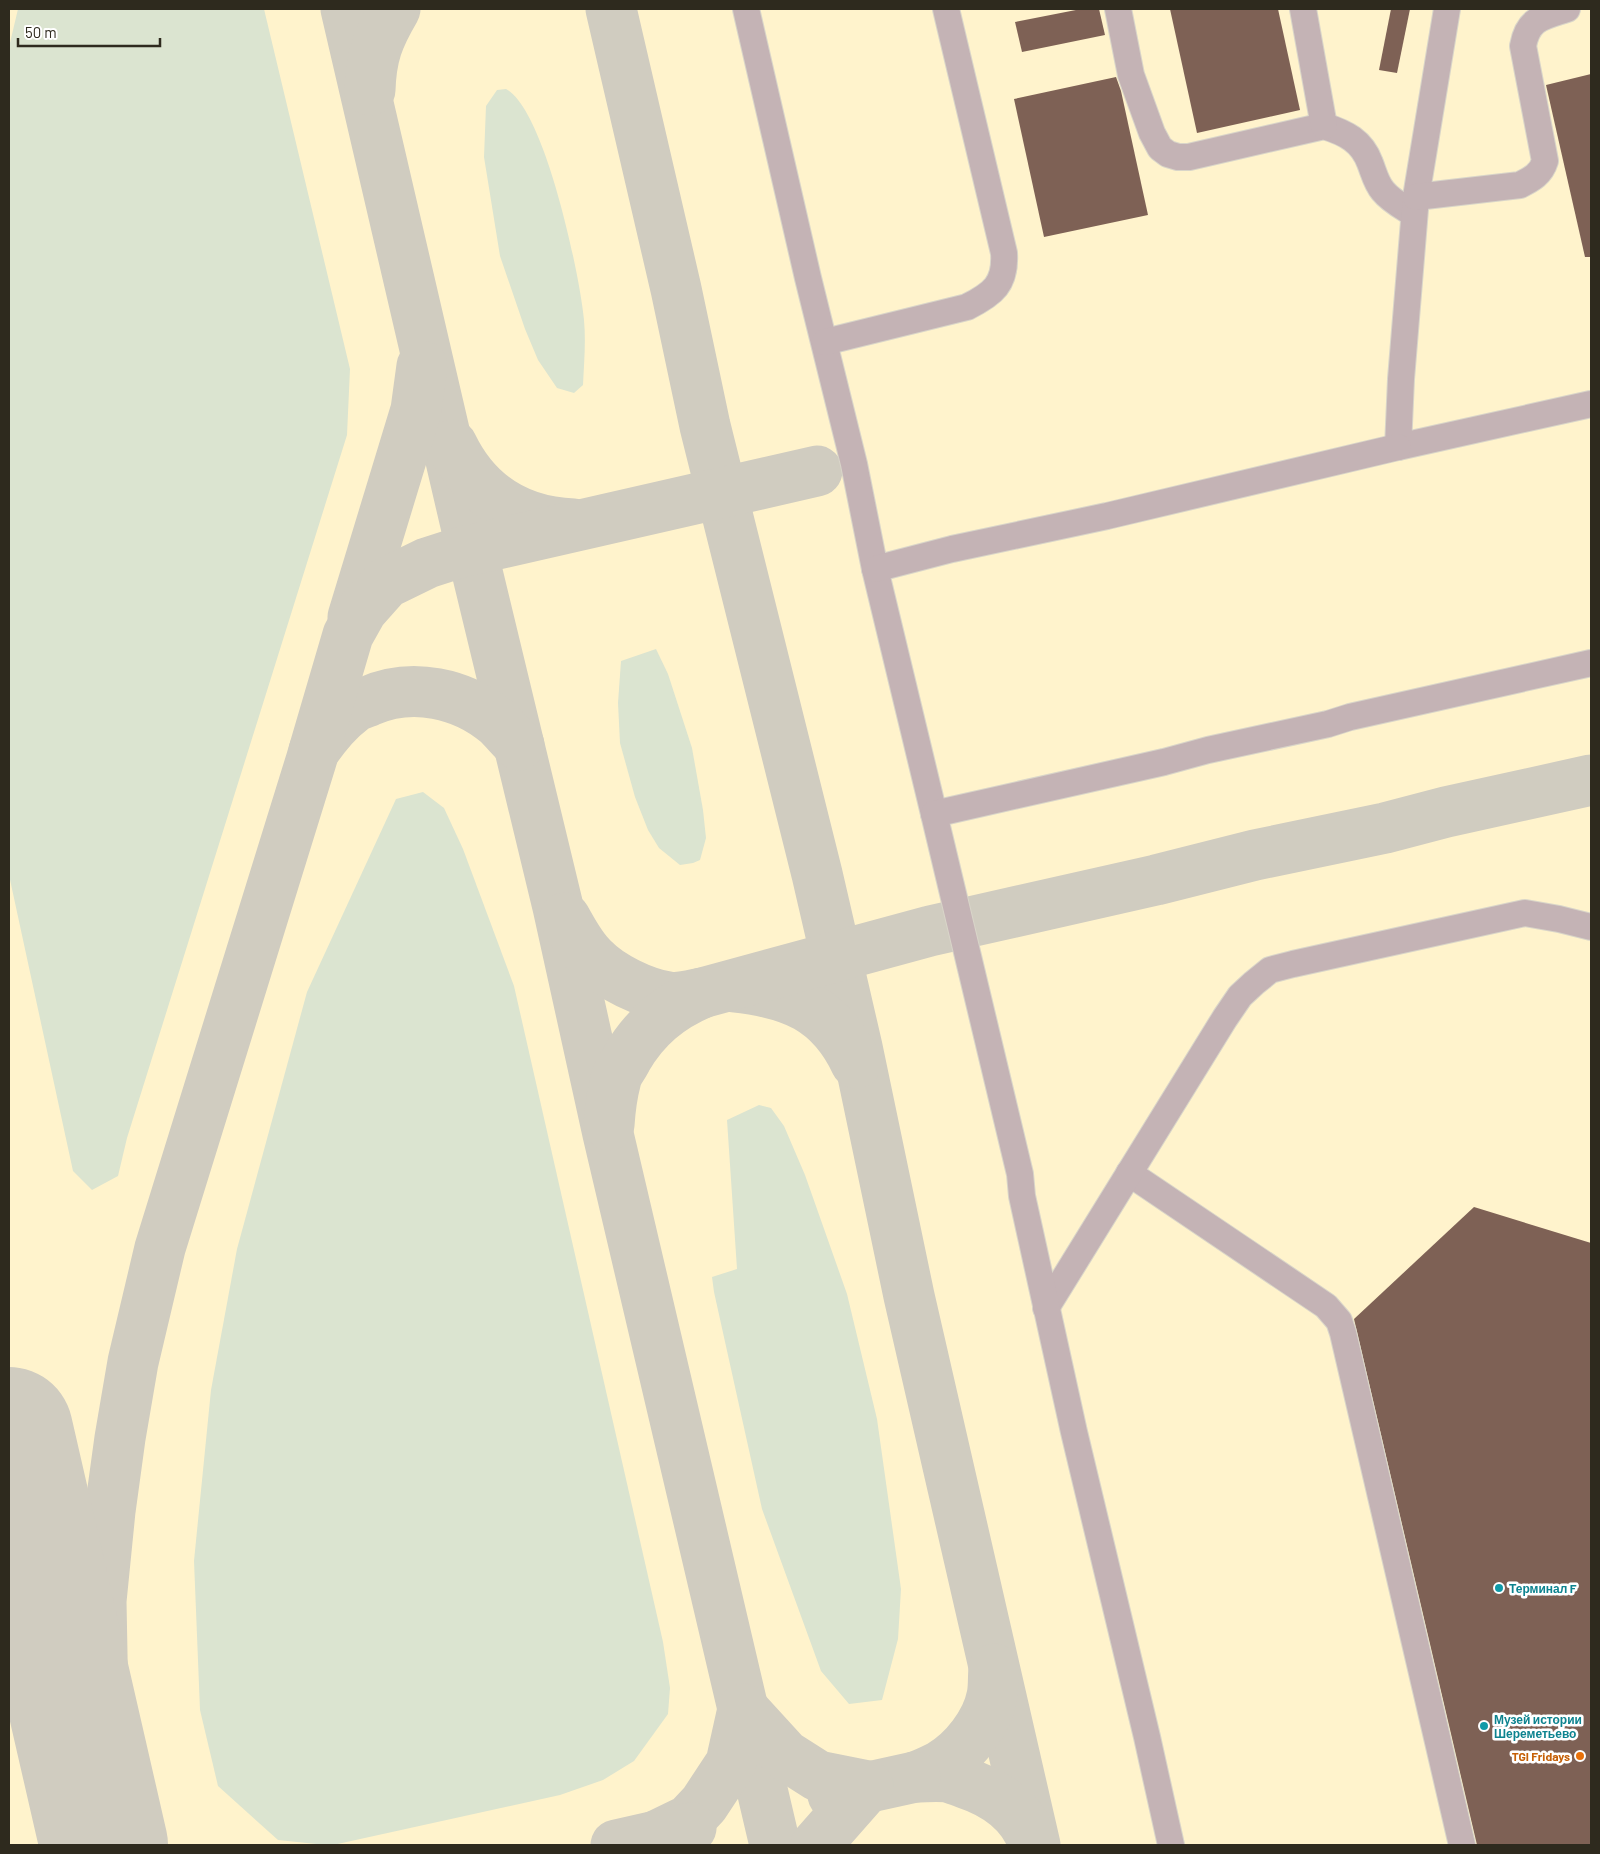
<svg xmlns="http://www.w3.org/2000/svg" width="1600" height="1854" font-family="Barlow,sans-serif">
<style>
.built{fill:#fff3cc}
.green{fill:#dbe4d0}
.lines{fill:none;stroke-linecap:round;stroke-linejoin:round}
.taxiway{stroke:#d0ccc0;stroke-width:51}
.runway{stroke:#d0ccc0;stroke-width:128}
.building{fill:#7e6155}
.minor-casing{stroke:#d9d5c9;stroke-width:28}
.minor{stroke:#c4b3b5;stroke-width:26}
.culture-dot{fill:#0f9aa8;stroke:#fff;stroke-width:2}
.food-dot{fill:#e8710a;stroke:#fff;stroke-width:2}
.labels{text-anchor:middle;dominant-baseline:central;stroke-width:5;stroke-linejoin:round;paint-order:stroke}
.culture-label{font-size:12px;font-weight:bold;fill:#0d838f;stroke:#fff;text-anchor:start}
.food-label{font-size:12px;font-weight:bold;fill:#c56008;stroke:#fff;text-anchor:end}
</style>
<rect width="100%" height="100%" fill="#fffbef"/>
<rect class="built" x="9" y="9" width="1582" height="1836"/>
<g class="green">
<polygon points="18,9 264,9 350,369 347,435 127,1138 118,1176 92,1190 73,1171 9,875 9,47"/>
<path d="M506,89C545,109 580,276 584,320C586,342 584,363 583,385L574,393L557,388L538,360L525,329L500,256L484,157L486,106L497,90Z"/>
<polygon points="656,649 668,674 692,748 703,810 706,838 700,860 693,863 680,865 659,848 648,830 635,797 620,743 618,703 621,661"/>
<polygon points="423,792 444,808 463,849 514,986 663,1642 670,1688 668,1714 634,1761 603,1780 560,1795 333,1845 326,1845 278,1840 218,1786 200,1710 194,1561 211,1390 237,1249 307,992 396,799"/>
<polygon points="759,1105 771,1108 784,1126 805,1175 847,1294 877,1419 901,1589 898,1639 882,1700 849,1704 821,1671 762,1509 714,1292 712,1277 737,1269 727,1120"/>
</g>
<g class="lines">
<g class="taxiway">
<polyline points="346,9 472,551 558,907 608,1134 775,1845"/>
<polyline points="611,9 676,289 705,426 817,874 857,1047 909,1296 1035,1845"/>
<path d="M370,90C371,56 378,38 395,9"/>
<path d="M452,445C476,495 519,522 574,524"/>
<polyline points="353,617 416,410 422,366"/>
<path d="M314,751C325,735 336,721 352,709C357,705 364,703 369,701C412,682 463,693 498,723C505,730 512,738 519,745"/>
<path d="M565,918C573,932 581,948 593,959C610,977 644,993 668,997C678,999 692,995 702,993"/>
<path d="M734,987C791,993 830,1008 856,1063"/>
<path d="M609,1125C610,1109 612,1094 616,1079C618,1071 624,1065 627,1058C645,1027 669,1007 702,993L930,931L1156,880L1255,855L1385,828L1446,812L1591,780"/>
<path d="M994,1669C993,1677 994,1687 992,1696C987,1723 964,1752 940,1766C932,1770 924,1774 915,1777C926,1777 937,1776 947,1777C953,1778 959,1781 965,1783C995,1793 1022,1811 1033,1842"/>
<polyline points="833,1795 915,1777"/>
<polyline points="656,1836 689,1820 704,1804 731,1763 743,1709 785,1755 818,1776 868,1786 816,1845"/>
<polyline points="101,1845 104,1759 101,1601 110,1511 120,1438 133,1362 160,1248 311,761 348,635 362,610 386,583 427,563 458,553 817,471"/>
<polyline points="616,1845 691,1828"/>
</g>
<polyline class="runway" points="9,1431 104,1845"/>
</g>
<g class="building">
<polygon points="1081,9 1099,9 1105,35 1022,52 1015,22"/>
<polygon points="1170,9 1278,9 1300,110 1197,133"/>
<polygon points="1391,9 1410,9 1397,73 1379,70"/>
<polygon points="1591,74 1591,257 1585,257 1546,85"/>
<polygon points="1116,77 1121,91 1148,215 1044,237 1014,99"/>
<polygon points="1474,1207 1591,1243 1591,1845 1477,1845 1354,1319"/>
</g>
<g class="lines">
<defs>
<g id="minor">
<polyline points="746,9 808,278 854,464 875,569 934,814"/>
<path d="M1118,9L1131,75L1152,133L1160,148L1168,154L1178,157H1189L1324,126C1346,133 1362,141 1370,163C1374,173 1376,183 1383,191C1391,201 1403,207 1414,214"/>
<polyline points="1303,9 1324,126"/>
<polyline points="1447,9 1416,197 1401,379 1398,447 1591,404"/>
<path d="M1416,197L1520,185C1532,179 1541,174 1545,161L1523,46C1528,18 1543,17 1567,9"/>
<path d="M825,342L967,307C993,294 1006,284 1004,253L946,9"/>
<polyline points="875,569 952,549 1107,516 1398,447"/>
<polyline points="1129,1173 1326,1306 1339,1321 1343,1333 1462,1845"/>
<polyline points="1046,1308 1225,1018 1240,996 1254,983 1270,970 1293,964 1525,913 1559,919 1591,927"/>
<polyline points="1171,1845 1147,1737 1074,1432 1022,1196 1020,1174 934,814 1164,762 1208,750 1328,724 1350,717 1591,663"/>
</g>
</defs>
<use href="#minor" class="minor-casing"/>
<use href="#minor" class="minor"/>
</g>
<g class="culture-dot">
<circle cx="1499" cy="1588" r="5"/>
<circle cx="1484" cy="1726" r="5"/>
</g>
<circle class="food-dot" cx="1580" cy="1756" r="5"/>
<g class="labels">
<g class="culture-label">
<text x="1509" y="1588">Терминал F</text>
<text x="1494" y="1719">Музей истории<tspan x="1494" dy="14">Шереметьево</tspan></text>
</g>
<g class="food-label">
<text x="1570" y="1756">TGI Fridays</text>
</g>
</g>
<rect width="1600" height="1854" fill="none" stroke="#2e2a1e" stroke-width="20"/>
<path d="M18 38v8h142v-8" fill="none" stroke="#2e2a1e" stroke-width="2.5"/>
<text x="25" y="38" font-size="15" fill="#2e2a1e" stroke="#ffffff" stroke-width="4" paint-order="stroke">50 m</text>
</svg>
